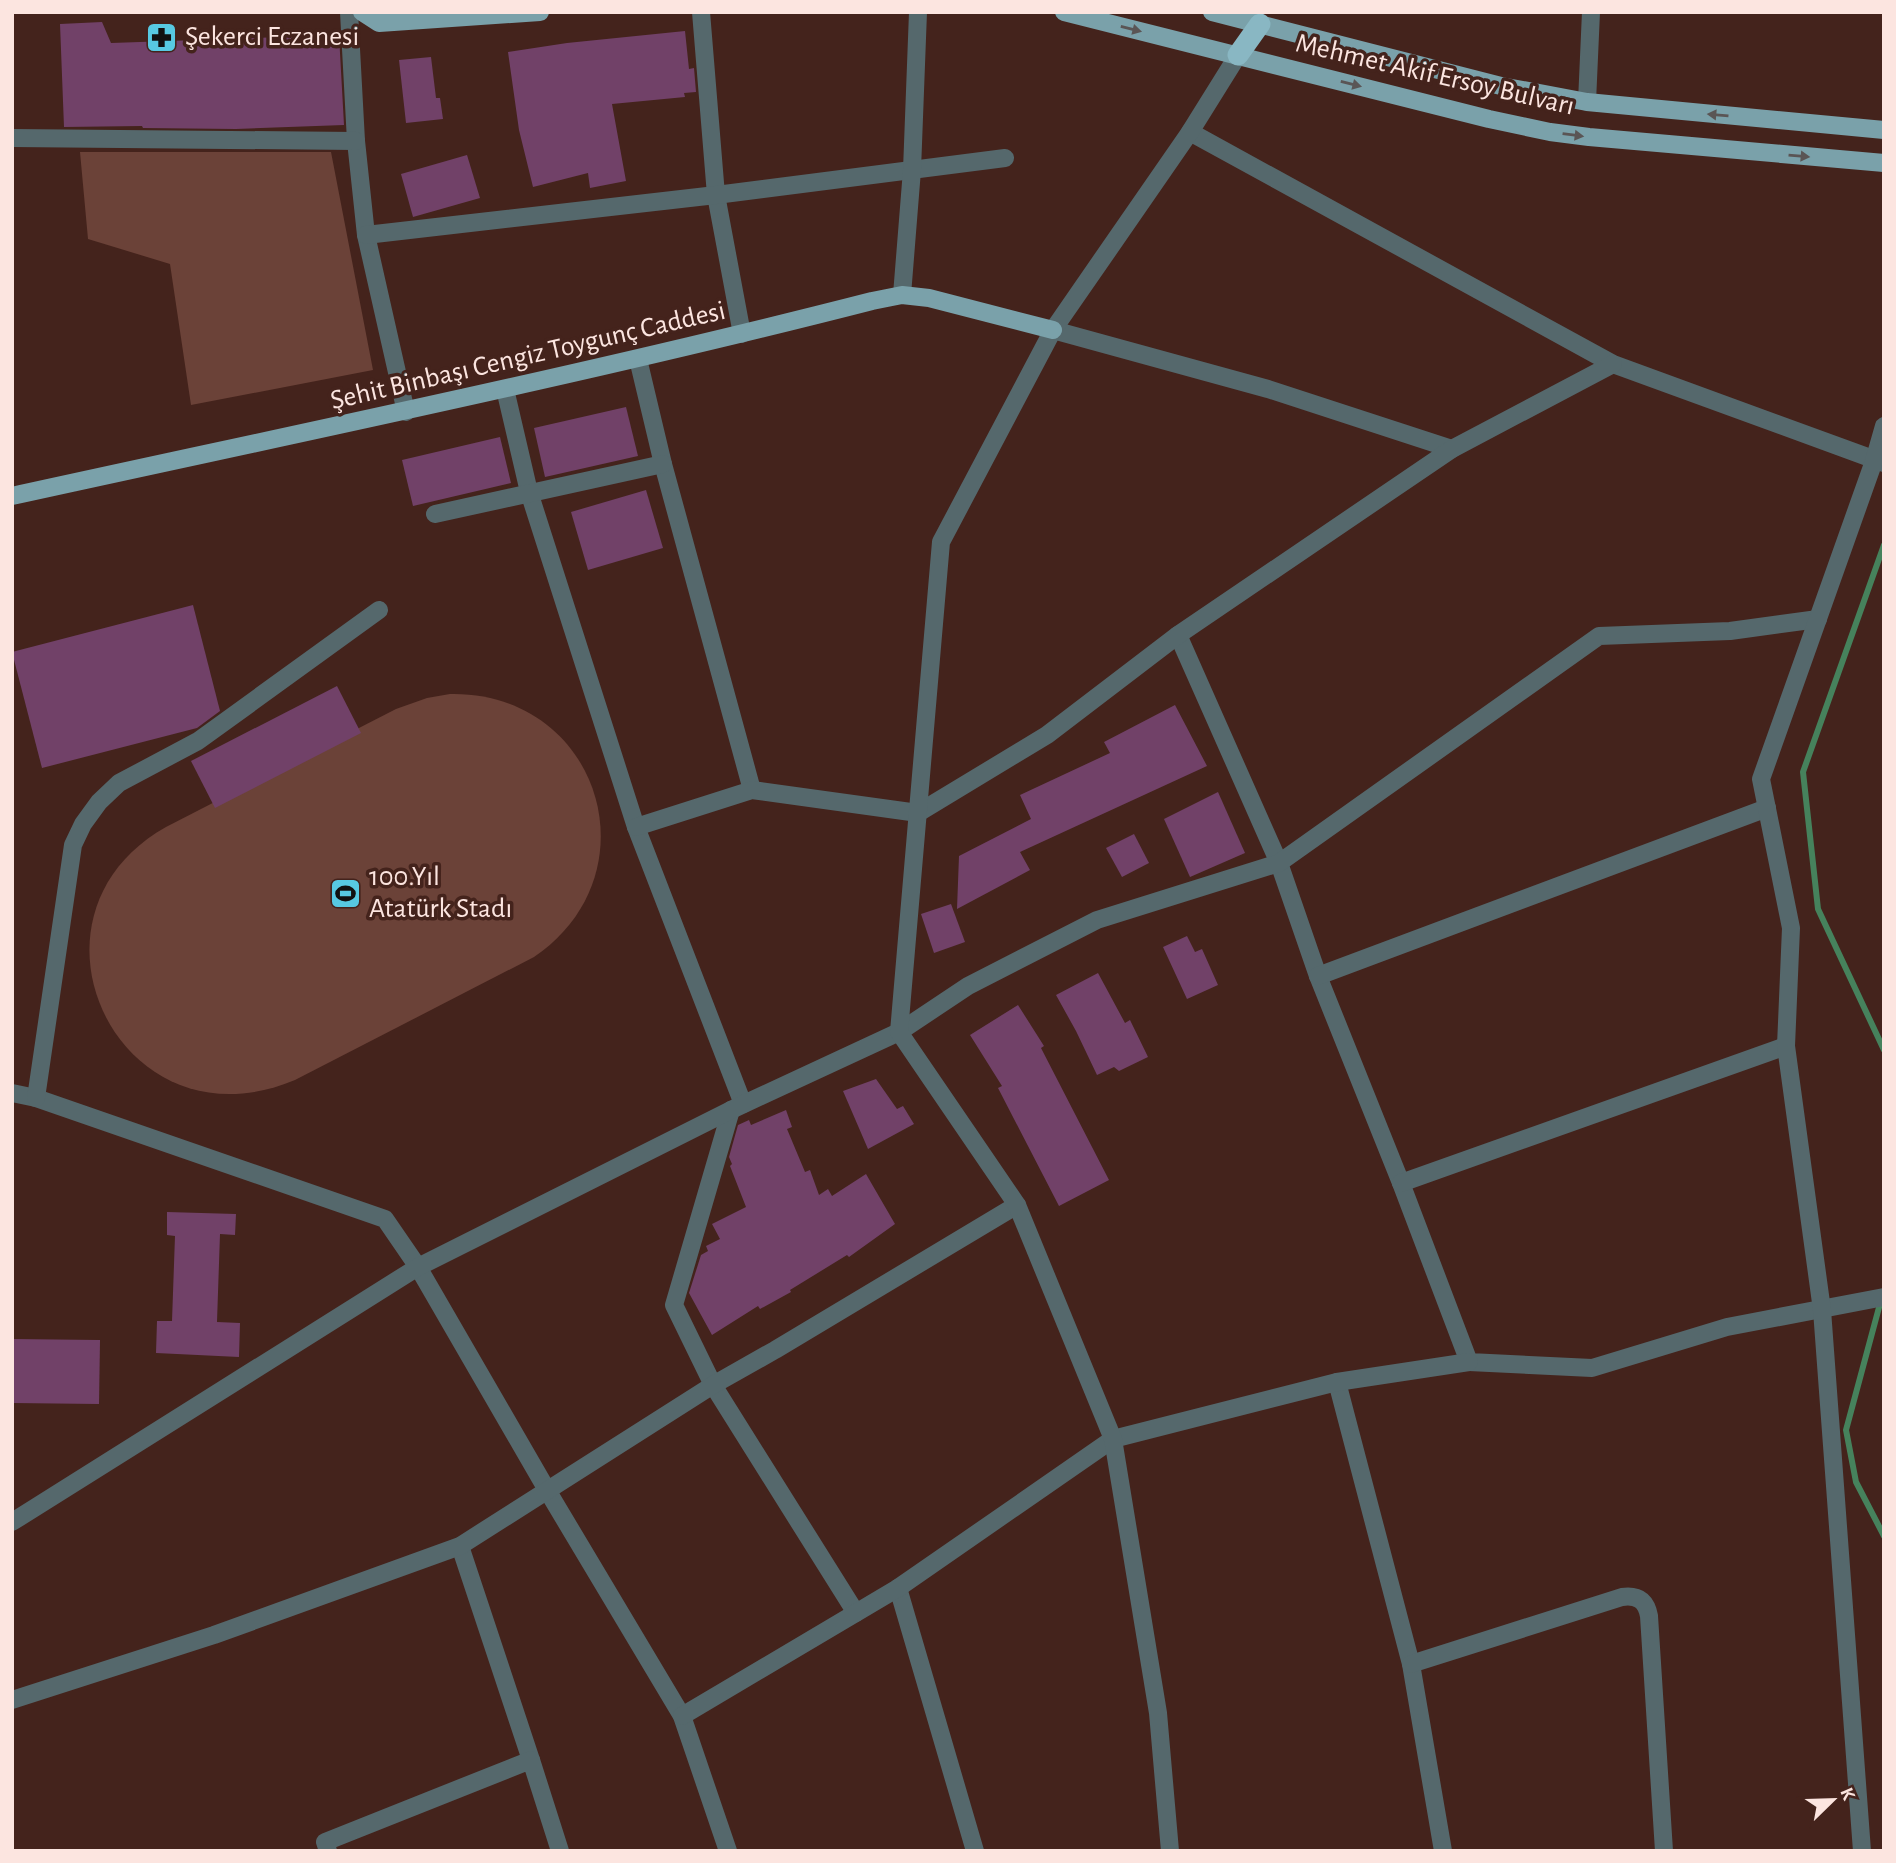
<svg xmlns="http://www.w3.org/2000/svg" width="1896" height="1863" font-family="'Alegreya Sans',sans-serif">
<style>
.green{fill:#6b4238}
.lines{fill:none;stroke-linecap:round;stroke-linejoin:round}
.stream{stroke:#46825c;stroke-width:6}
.building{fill:#714168}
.minor{stroke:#55686c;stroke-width:18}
.major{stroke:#7aa1aa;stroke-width:18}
.highway{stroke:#89b7c3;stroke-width:21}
.oneway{fill:#5a5555}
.labels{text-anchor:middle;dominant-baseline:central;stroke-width:7;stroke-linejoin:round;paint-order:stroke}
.poi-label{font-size:28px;fill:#fce5e0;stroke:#44231c;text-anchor:start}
.street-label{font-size:28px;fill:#fce5e0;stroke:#44231c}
</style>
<rect width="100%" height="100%" fill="#44231c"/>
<g class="green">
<polygon points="80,152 331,152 373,370 191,405 170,264 88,239"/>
<path d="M450,694C599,691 657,873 534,957L295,1080C120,1154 6,917 166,827L396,709L427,698Z"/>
</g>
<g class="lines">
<g class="stream">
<polyline points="1884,545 1803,772 1818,909 1884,1050"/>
<polyline points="1881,1300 1846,1430 1856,1482 1884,1536"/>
</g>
</g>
<g class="building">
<polygon points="102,22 111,43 339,35 344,125 236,129 143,128 142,126 64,127 60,24"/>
<polygon points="685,31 689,69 694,68 696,92 684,93 685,97 612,104 626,181 590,188 588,173 533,187 519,130 508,52 567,43"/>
<polygon points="431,57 436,98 440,98 443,119 406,123 399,60"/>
<polygon points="467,155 480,198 413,217 401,174"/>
<polygon points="626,407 638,456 545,477 534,428"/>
<polygon points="500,437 511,483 413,506 402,460"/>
<polygon points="646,490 663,548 588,570 571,512"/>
<polygon points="193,605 220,711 197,728 42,768 12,652"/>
<polygon points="337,686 361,733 215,808 191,761"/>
<polygon points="1175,705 1207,766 1020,852 1030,870 957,909 959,856 1031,819 1020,795 1110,753 1104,742"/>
<polygon points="1218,792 1245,853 1190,877 1164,819"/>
<polygon points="1134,834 1149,863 1122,877 1106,848"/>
<polygon points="951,904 965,942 934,953 921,914"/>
<polygon points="1187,936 1195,952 1202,949 1218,985 1187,999 1163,947"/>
<polygon points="1098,973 1125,1023 1130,1020 1148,1057 1119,1071 1114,1067 1097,1075 1076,1031 1056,995"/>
<polygon points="1018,1005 1044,1046 1041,1048 1109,1180 1059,1206 998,1088 1002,1086 970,1035"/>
<polygon points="876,1079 897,1109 903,1106 914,1124 868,1149 843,1091"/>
<polygon points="786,1110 792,1127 787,1129 805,1172 810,1170 819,1195 828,1189 832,1196 866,1174 895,1224 849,1257 847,1255 790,1290 791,1292 760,1309 758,1306 712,1335 689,1293 701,1255 708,1251 706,1246 720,1239 712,1224 746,1207 730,1166 732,1164 729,1157 738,1125 749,1120 751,1125"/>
<polygon points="167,1212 236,1214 235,1235 220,1234 217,1322 240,1323 239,1357 156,1353 157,1321 172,1321 175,1236 167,1235"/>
<polygon points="12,1339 100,1340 99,1404 12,1403"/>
</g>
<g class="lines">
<g class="minor">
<polyline points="349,12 356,141 366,235 406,412"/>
<polyline points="701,12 716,195 742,334"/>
<polyline points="1587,102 1591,12"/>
<polyline points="1190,132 1613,364 1884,463"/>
<polyline points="12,138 356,141"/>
<polyline points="366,235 716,195 1005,158"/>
<polyline points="902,295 912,170 918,12"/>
<polyline points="1053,330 1268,389 1452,449"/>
<polyline points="638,359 663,464 752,790"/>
<polyline points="505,389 529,492 636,827 743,1104"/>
<polyline points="435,514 663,464"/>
<polyline points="1178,635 1279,863 1318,976 1401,1183 1469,1362 1592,1368 1727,1327 1884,1297"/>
<polyline points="636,827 752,790 918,813 1047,735 1178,635 1452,449 1613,364"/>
<polyline points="1318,976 1767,808"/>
<polyline points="12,1093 36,1098 385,1219 418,1267 547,1490 682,1716 728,1851"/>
<polyline points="36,1098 73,845 83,824 99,802 119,783 198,741 379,610"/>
<polyline points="731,1110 674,1305 713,1385 856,1613"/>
<polyline points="1401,1183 1786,1046"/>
<polyline points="1337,1382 1411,1664 1443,1851"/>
<polyline points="12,1522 418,1267 731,1110 899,1032 968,986 1097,920 1279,863 1599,636 1730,631 1818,619"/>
<polyline points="460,1546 531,1760"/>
<polyline points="898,1588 975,1851"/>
<path d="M1411,1664L1622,1597C1637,1595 1646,1600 1649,1616L1664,1851"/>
<polyline points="12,1700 214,1635 460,1546 713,1385 775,1350 1017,1205"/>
<polyline points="682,1716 898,1588 1113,1439 1337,1382 1469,1362"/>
<polyline points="328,1851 325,1842 531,1760 560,1851"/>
<polyline points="1170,1851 1158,1713 1113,1439 1017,1205 899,1032 941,542 1053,330 1190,132 1238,55"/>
<polyline points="1862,1851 1822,1310 1786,1046 1791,928 1761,779 1874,461 1884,426"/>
</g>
<g class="major">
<polyline points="362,12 379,23 540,12"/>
<polyline points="1064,12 1489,119 1550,132 1589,137 1884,163"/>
<polyline points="1212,12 1501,86 1587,102 1884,130"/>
<path d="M12,496C299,433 587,374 872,301L902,295L929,298L1053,330"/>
</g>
<polyline class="highway" points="1238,55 1260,24"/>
</g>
<defs><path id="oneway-solid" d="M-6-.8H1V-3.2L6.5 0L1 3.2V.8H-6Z" transform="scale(1.75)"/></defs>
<g class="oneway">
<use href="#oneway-solid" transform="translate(1131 29) rotate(14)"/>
<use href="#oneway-solid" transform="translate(1351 84) rotate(14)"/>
<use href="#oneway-solid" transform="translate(1718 115) rotate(-175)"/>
<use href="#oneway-solid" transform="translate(1573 135) rotate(7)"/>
<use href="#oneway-solid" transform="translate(1799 156) rotate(5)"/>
</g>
<defs>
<symbol id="pharmacy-square" viewBox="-11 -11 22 22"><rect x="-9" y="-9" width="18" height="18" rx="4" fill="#57c9e2" stroke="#44231c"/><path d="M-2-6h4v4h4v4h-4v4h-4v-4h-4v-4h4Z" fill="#111"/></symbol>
<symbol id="stadium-square" viewBox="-11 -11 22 22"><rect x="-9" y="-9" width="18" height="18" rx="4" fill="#57c9e2" stroke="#44231c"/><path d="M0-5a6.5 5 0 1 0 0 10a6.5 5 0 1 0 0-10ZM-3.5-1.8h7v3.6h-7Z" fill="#111"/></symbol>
</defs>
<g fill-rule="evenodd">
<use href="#pharmacy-square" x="144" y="20" width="35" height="35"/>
<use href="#stadium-square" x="328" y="876" width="35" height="35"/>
</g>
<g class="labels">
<g class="poi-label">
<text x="185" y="37">Şekerci Eczanesi</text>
<text x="369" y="877">100.Yıl<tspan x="369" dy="32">Atatürk Stadı</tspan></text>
</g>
<g class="street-label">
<text transform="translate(1435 75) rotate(13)">Mehmet Akif Ersoy Bulvarı</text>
<text transform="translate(528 356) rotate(-13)">Şehit Binbaşı Cengiz Toygunç Caddesi</text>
</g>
</g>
<rect width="1896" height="1863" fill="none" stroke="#fce5e0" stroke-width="28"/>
<g transform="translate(1833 1800) rotate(67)" stroke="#44231c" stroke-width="5" paint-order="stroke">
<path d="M0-5L12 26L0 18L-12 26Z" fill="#fce5e0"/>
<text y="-10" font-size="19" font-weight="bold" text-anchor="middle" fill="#fce5e0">K</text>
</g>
</svg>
